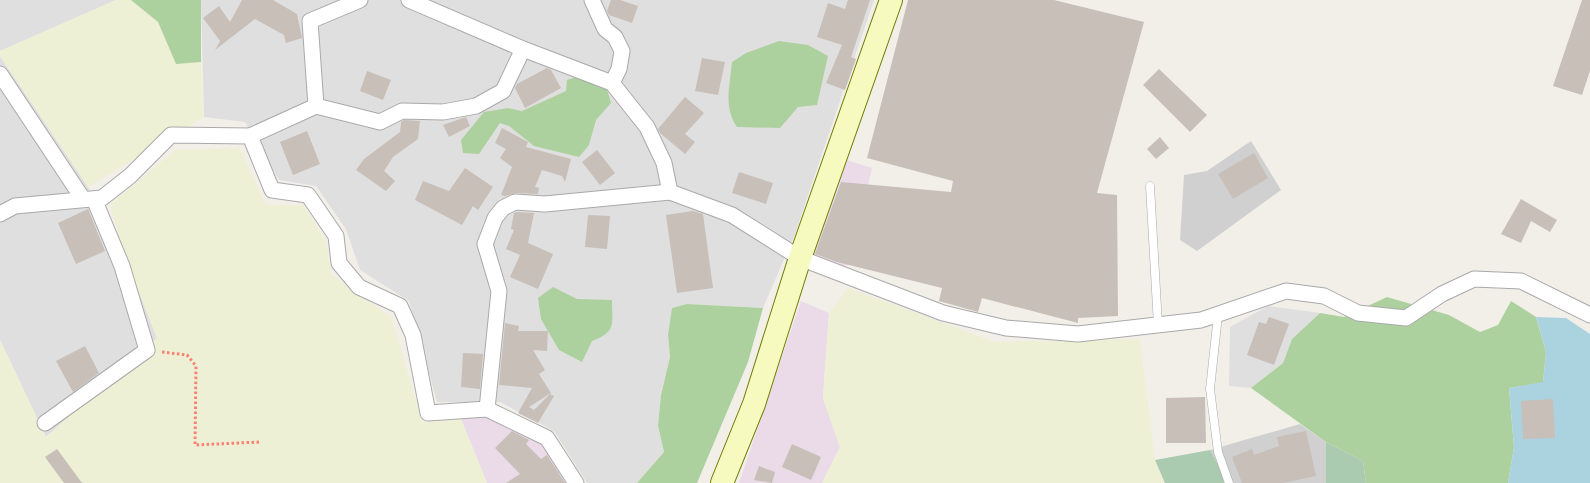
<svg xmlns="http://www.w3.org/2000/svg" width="1590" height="483" font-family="Barlow,sans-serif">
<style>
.residential{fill:#e0dfdf}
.industrial{fill:#ebdbe8}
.religious{fill:#d0d0d0}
.farmland{fill:#eef0d5}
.forest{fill:#add19e}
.cemetery{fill:#aacbaf}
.water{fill:#aad3df}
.building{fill:#c7bfb8}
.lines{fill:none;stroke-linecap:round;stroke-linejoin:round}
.lane-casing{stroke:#a9a9a9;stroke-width:9}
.street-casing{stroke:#a9a9a9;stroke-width:17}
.secondary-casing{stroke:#707d05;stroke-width:24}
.path{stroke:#fa8072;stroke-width:3;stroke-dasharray:2.5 2.5;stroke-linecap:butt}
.lane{stroke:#fff;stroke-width:8}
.street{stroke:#fff;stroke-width:15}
.secondary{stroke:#f7fabf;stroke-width:22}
</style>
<rect width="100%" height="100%" fill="#f2efe9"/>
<g class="residential">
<polygon points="0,0 116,0 0,51"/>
<polygon points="201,0 874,0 795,234 763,308 687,304 668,335 670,357 661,395 658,426 664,452 637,483 587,483 554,431 500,402 437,402 409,301 360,270 346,229 316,186 279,180 245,122 204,117"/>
<polygon points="0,56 88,187 123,251 157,338 46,437 0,340"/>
<polygon points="1268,306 1320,313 1292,339 1283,363 1251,388 1229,386 1230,327"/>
</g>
<g class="industrial">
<polygon points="840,158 872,168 850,265 841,266 807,255"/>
<polygon points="801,301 829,313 823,398 840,447 822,483 739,483"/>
<polygon points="489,416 542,443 569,483 487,483 461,419"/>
</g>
<g class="religious">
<polygon points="1251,141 1281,190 1197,251 1180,240 1184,175 1207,171"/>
<polygon points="1300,424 1326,442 1326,483 1228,483 1210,450"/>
</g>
<g class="farmland">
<polygon points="116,0 131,0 158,22 176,64 201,62 204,117 88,187 0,56 0,51"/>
<polygon points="240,148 266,205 303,205 326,241 331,274 391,317 423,423 461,419 487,483 0,483 0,340 46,437 157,338 123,251 110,205 175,150"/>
<polygon points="848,288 995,342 1140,339 1155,460 1165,483 822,483 840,447 823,398 829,313"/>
</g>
<g class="forest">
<polygon points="131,0 201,0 201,62 176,64 158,22"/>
<path d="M779,41L808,45L828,56L817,105L798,107L780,128L737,127C723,107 730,85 732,62L746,53Z"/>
<polygon points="577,77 606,86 611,103 596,120 589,145 579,157 534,146 509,126 500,123 479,154 463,153 461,140 484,112 508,108 522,111 566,91 567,80"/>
<path d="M553,287L577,299L612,300C612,325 617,331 592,341L582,362L559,350L541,319L538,298Z"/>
<polygon points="1387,297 1449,315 1480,332 1498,325 1511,301 1536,317 1546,352 1543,383 1509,388 1514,447 1508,483 1366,483 1363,461 1326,442 1251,388 1283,363 1292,339 1320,313 1344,317"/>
<polygon points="687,304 763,308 748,362 697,483 637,483 664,452 658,426 661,395 670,357 668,335 672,308"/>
</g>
<g class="cemetery">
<polygon points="1326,442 1363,461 1366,483 1326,483"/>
<polygon points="1210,450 1228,483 1165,483 1155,460"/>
</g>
<polygon class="water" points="1536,317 1566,318 1590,334 1590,483 1508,483 1514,447 1509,388 1543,382 1546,352"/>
<g class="building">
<polygon points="242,0 273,0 297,14 302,38 286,43 284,35 255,19 215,50 220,41 203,18 219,6 230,22"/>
<polygon points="611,0 620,0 638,6 632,23 609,15 607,11"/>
<polygon points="848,0 870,0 851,57 856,59 845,90 826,83 842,45 817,37 828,3 845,9"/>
<polygon points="908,0 1054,0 1144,22 1097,193 1117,195 1118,316 1078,318 1078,323 982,298 978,312 939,301 942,288 837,262 815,254 841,182 951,192 953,181 867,158"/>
<polygon points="1582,0 1590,0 1590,71 1582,95 1553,86"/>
<polygon points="702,58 725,62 718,95 695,91"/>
<polygon points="547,68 551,70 561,88 525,108 515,88 517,84"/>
<polygon points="1159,69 1207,115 1190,132 1143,85"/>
<polygon points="367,71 391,80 383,100 360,91"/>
<polygon points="685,97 704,113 685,134 695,142 685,154 660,133 658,129"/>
<polygon points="466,117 470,126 449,137 443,125"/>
<polygon points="404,120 420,121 418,139 393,157 384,171 395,181 386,191 356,170 364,159 400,132 401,122"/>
<polygon points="502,128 528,142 526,147 571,159 565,182 562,176 542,170 535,187 539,188 538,194 516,193 505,196 501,195 512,167 500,158 506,149 495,143"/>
<polygon points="307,131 320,164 293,175 280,142"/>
<polygon points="1160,137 1169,148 1156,159 1147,149"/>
<polygon points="597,150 615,173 600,185 582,162"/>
<polygon points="1254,153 1268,178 1233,199 1218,174"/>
<polygon points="465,168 493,187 478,210 473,206 462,225 415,200 423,181 449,191"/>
<polygon points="739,172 773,183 766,204 732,193"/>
<polygon points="1521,199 1557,220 1550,232 1531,221 1521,243 1501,234"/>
<polygon points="88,209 105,251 76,264 58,223"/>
<polygon points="693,211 703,214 713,288 677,293 666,215"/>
<polygon points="517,212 534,213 528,243 553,254 538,289 510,277 520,255 506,249 514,230 511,229 514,213"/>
<polygon points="588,215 610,216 607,249 585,247"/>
<polygon points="1269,317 1289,324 1274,365 1247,355 1259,322 1266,324"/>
<polygon points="505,323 519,326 518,331 548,331 547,351 533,350 545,370 539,374 551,393 529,407 534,410 550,394 554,396 538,423 518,413 532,388 499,385"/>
<polygon points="85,346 99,373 73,392 56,361"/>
<polygon points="463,353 483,354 480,389 461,387"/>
<polygon points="1205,397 1206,443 1166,443 1166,398"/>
<polygon points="1553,399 1555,438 1523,439 1521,401"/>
<polygon points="512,431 529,440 526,444 541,459 547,455 565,483 506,483 520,474 495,448"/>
<polygon points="1306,431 1316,476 1283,483 1242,483 1232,457 1252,449 1254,455 1279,446 1277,437"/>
<polygon points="792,444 821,457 811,480 782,467"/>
<polygon points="57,449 82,483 64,483 45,457"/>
<polygon points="759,466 775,472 772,483 754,480"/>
</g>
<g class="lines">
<defs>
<g id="lane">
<polyline points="1150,186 1158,325"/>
<polyline points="1218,315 1210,389 1218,452 1229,483"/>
</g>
<g id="street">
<polyline points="409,0 523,49 612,83 647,127 664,163 670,192 732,215 800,258 943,313 1006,328 1078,334 1201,320 1286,291 1324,296 1358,313 1406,318 1442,294 1474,279 1521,281 1590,315"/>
<polyline points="592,0 605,29 615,37 622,51 619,69 612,83"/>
<polyline points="0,74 83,199"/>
<polyline points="316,106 310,21 360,0"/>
<polyline points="250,136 316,106 380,122 402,111 443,112 476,106 503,91 523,49"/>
<polyline points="0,214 15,206 102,198 130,176 171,135 250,136 272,190 308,195 336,236 339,263 359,287 400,306 413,335 428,413 487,409 547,438 576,483"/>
<polyline points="487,409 499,291 485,244 495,218 503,208 515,202 545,204 670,192"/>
<polyline points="45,423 147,350 122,266 94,199"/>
</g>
<polyline id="secondary" points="722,483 754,404 800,258 891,0"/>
</defs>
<use href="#lane" class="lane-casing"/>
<use href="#street" class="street-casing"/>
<use href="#secondary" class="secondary-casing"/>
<polyline class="path" points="162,352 187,355 196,366 195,445 260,442"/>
<use href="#lane" class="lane"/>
<use href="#street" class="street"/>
<use href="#secondary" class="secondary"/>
</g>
</svg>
